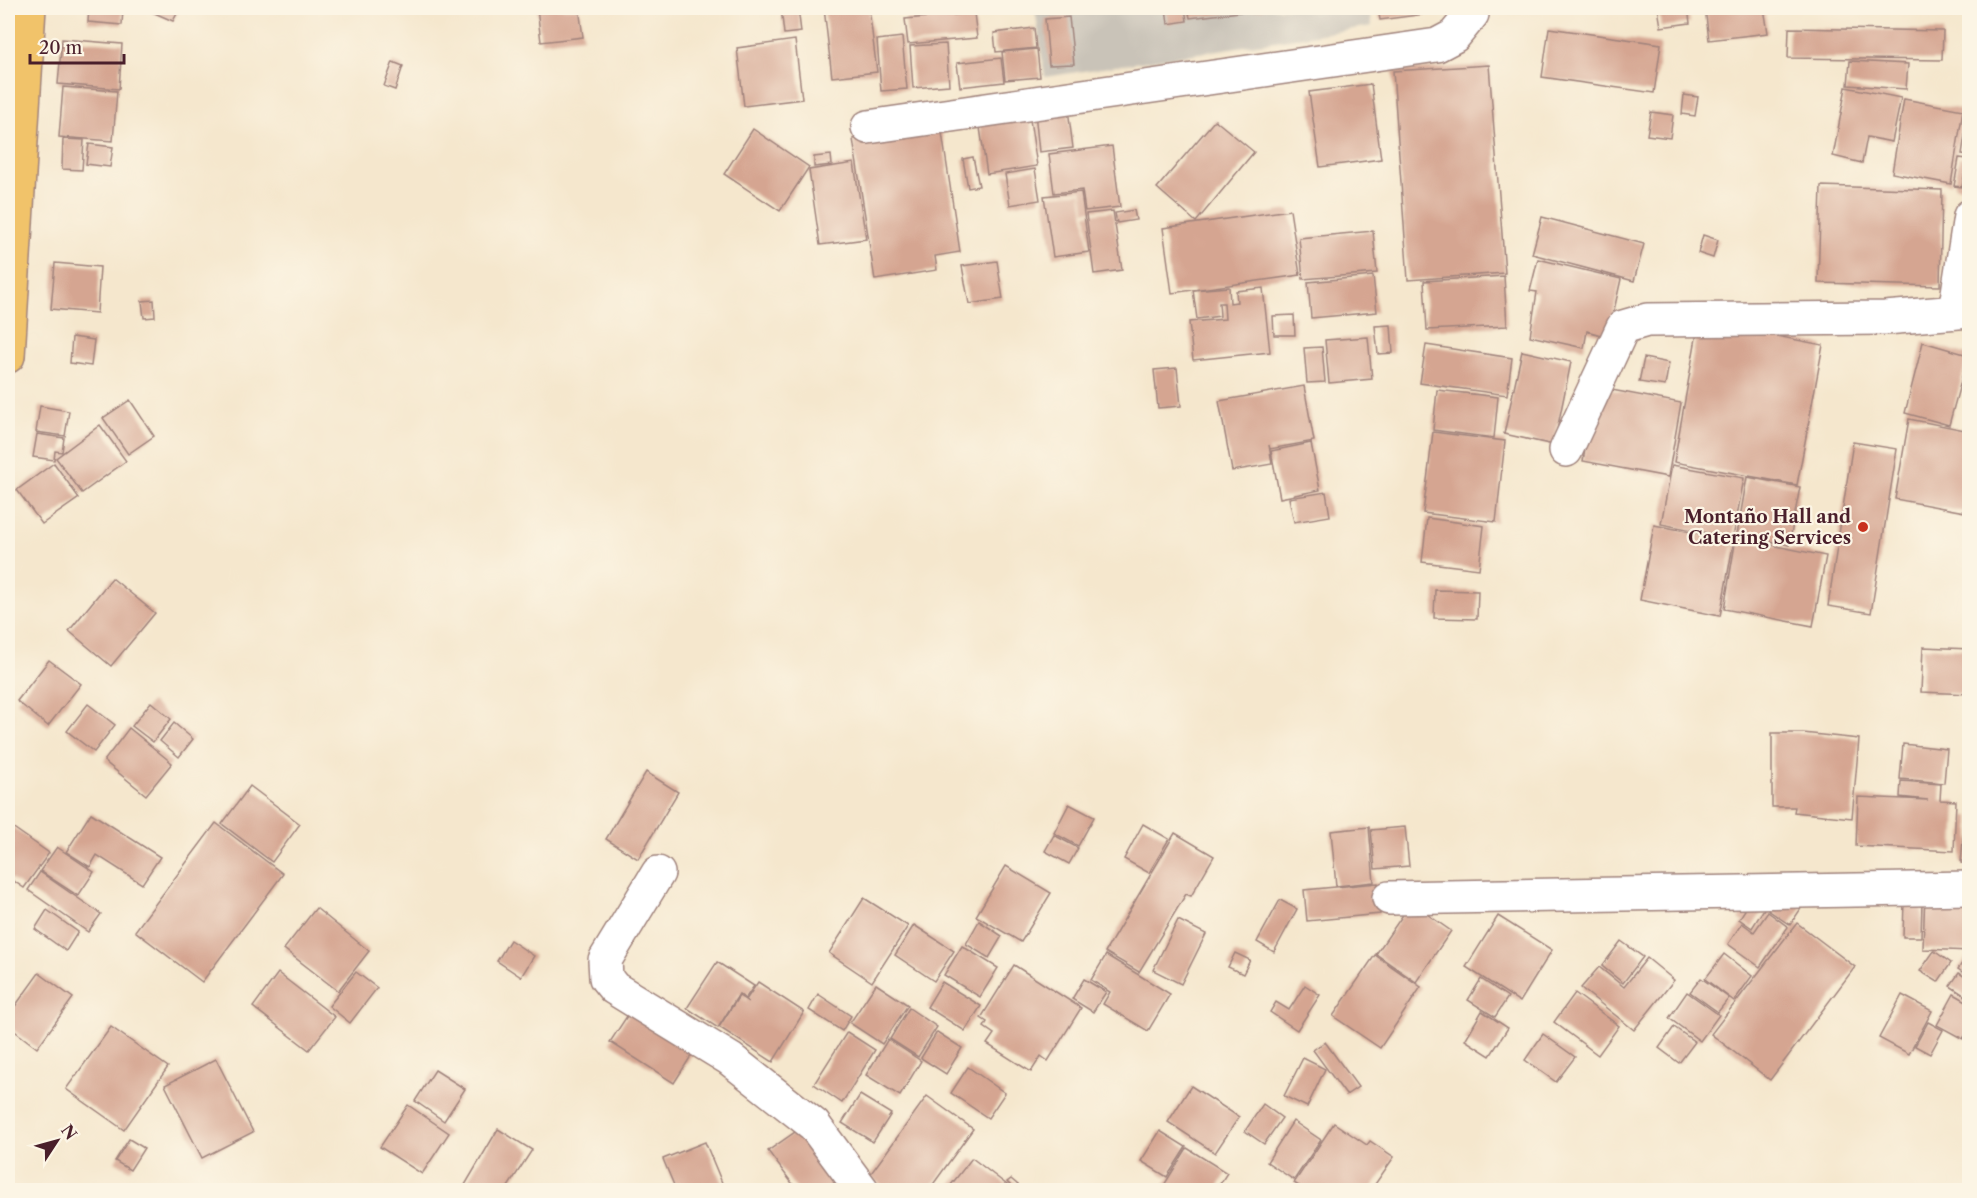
<svg xmlns="http://www.w3.org/2000/svg" width="1977" height="1198" font-family="'Libre Caslon Text',serif">
<style>
.industrial{fill:#c9c3b8}
.building{fill:#d5a591}
.lines{fill:none;stroke-linecap:round;stroke-linejoin:round}
.minor-casing{stroke:#a0837c;stroke-width:36}
.major-casing{stroke:#a0837c;stroke-width:36}
.minor{stroke:#fff;stroke-width:33}
.major{stroke:#f1c36a;stroke-width:33}
.poi-dot{fill:#c8321e;stroke:#fcf5e5;stroke-width:2}
.labels{text-anchor:middle;dominant-baseline:central;stroke-width:4.5;stroke-linejoin:round;paint-order:stroke}
.poi-label{font-size:18px;font-weight:bold;fill:#4a1f2b;stroke:#fcf5e5;text-anchor:end}
</style>
<rect width="100%" height="100%" fill="#fcf5e5"/>
<filter id="ink" filterUnits="userSpaceOnUse"><feTurbulence type="fractalNoise" baseFrequency=".0167" numOctaves="2"/><feDisplacementMap in="SourceGraphic" scale="12" xChannelSelector="R" yChannelSelector="G"/><feConvolveMatrix kernelMatrix="1 2 1 2 8 2 1 2 1" color-interpolation-filters="sRGB"/></filter>
<filter id="wash" filterUnits="userSpaceOnUse"><feTurbulence type="fractalNoise" baseFrequency=".008" numOctaves="4" result="noise"/><feDisplacementMap in="SourceGraphic" scale="24" xChannelSelector="R" yChannelSelector="G"/><feGaussianBlur stdDeviation="1.35" result="paint"/><feColorMatrix in="noise" values="0 0 0 0 0 0 0 0 0 0 0 0 0 0 0 0 0 1.4 0 .05"/><feComposite in="paint" operator="in"/></filter>
<g filter="url(#wash)">
<rect width="100%" height="100%" fill="#f5e7cd"/>
<polygon class="industrial" points="1035,8 1370,8 1372,26 1045,77"/>
<g id="blocks">
<g class="building">
<polygon points="89,8 123,8 122,25 88,22"/>
<polygon points="143,8 180,8 173,21"/>
<polygon points="537,8 579,8 583,37 541,42"/>
<polygon points="781,8 798,8 801,32 784,34"/>
<polygon points="824,8 869,8 877,72 832,77"/>
<polygon points="950,8 977,8 977,10 950,13"/>
<polygon points="1166,8 1185,8 1187,21 1168,24"/>
<polygon points="1188,8 1264,8 1264,9 1190,18"/>
<polygon points="1378,8 1455,8 1455,10 1380,20"/>
<polygon points="1658,8 1688,8 1690,23 1661,27"/>
<polygon points="1705,8 1764,8 1768,33 1709,40"/>
<polygon points="974,13 977,38 908,44 905,19"/>
<polygon points="1069,17 1074,64 1049,65 1045,19"/>
<polygon points="1034,28 1036,48 996,52 994,33"/>
<polygon points="1549,28 1661,44 1654,93 1542,77"/>
<polygon points="1789,28 1943,31 1942,60 1788,58"/>
<polygon points="902,37 907,89 881,91 877,40"/>
<polygon points="62,39 122,44 119,89 58,84"/>
<polygon points="795,40 802,99 744,106 737,48"/>
<polygon points="946,44 949,85 913,88 910,46"/>
<polygon points="1037,49 1040,77 1005,80 1002,52"/>
<polygon points="1001,58 1004,82 960,87 957,63"/>
<polygon points="1850,61 1908,64 1906,89 1848,85"/>
<polygon points="393,62 403,66 395,90 384,86"/>
<polygon points="1489,65 1505,273 1408,280 1393,71"/>
<polygon points="1371,84 1381,159 1320,167 1309,92"/>
<polygon points="63,87 117,91 113,141 59,137"/>
<polygon points="1846,87 1901,98 1892,142 1867,137 1862,163 1833,156"/>
<polygon points="1684,95 1698,97 1695,116 1682,114"/>
<polygon points="1904,99 1963,110 1951,184 1892,173"/>
<polygon points="1068,109 1073,148 1039,152 1035,112"/>
<polygon points="1651,112 1673,115 1670,138 1647,135"/>
<polygon points="1029,113 1037,166 987,174 979,121"/>
<polygon points="1968,117 1970,117 1970,155 1962,154"/>
<polygon points="1215,120 1254,152 1196,222 1157,188"/>
<polygon points="941,126 960,252 935,256 937,270 875,280 853,139"/>
<polygon points="753,129 809,167 780,211 724,174"/>
<polygon points="63,139 84,140 82,170 62,169"/>
<polygon points="89,144 113,147 110,167 86,164"/>
<polygon points="1112,146 1120,207 1085,211 1082,190 1054,193 1049,154"/>
<polygon points="831,155 832,165 814,167 814,157"/>
<polygon points="973,157 979,186 968,188 963,159"/>
<polygon points="1959,158 1968,159 1962,187 1954,186"/>
<polygon points="854,163 866,239 820,245 809,170"/>
<polygon points="1035,169 1040,200 1010,205 1005,174"/>
<polygon points="1821,186 1942,190 1940,286 1818,283"/>
<polygon points="1081,192 1089,252 1053,257 1044,196"/>
<polygon points="1134,210 1136,220 1117,223 1115,213"/>
<polygon points="1290,210 1300,275 1172,293 1163,228"/>
<polygon points="1113,211 1122,270 1094,274 1086,214"/>
<polygon points="1542,217 1644,244 1634,281 1532,254"/>
<polygon points="1373,231 1377,273 1303,279 1299,238"/>
<polygon points="1703,235 1718,240 1713,258 1698,253"/>
<polygon points="1538,259 1621,279 1608,337 1587,331 1584,348 1530,336 1537,292 1530,291"/>
<polygon points="997,261 1003,299 969,304 962,266"/>
<polygon points="55,263 100,267 97,313 51,309"/>
<polygon points="1373,276 1377,312 1311,318 1308,282"/>
<polygon points="1504,276 1507,326 1427,330 1424,281"/>
<polygon points="1229,287 1230,303 1237,302 1236,291 1263,288 1270,352 1193,360 1189,322 1225,319 1224,303 1219,303 1220,316 1197,319 1193,290"/>
<polygon points="154,300 155,317 144,318 142,301"/>
<polygon points="1294,315 1295,335 1274,335 1273,316"/>
<polygon points="1699,321 1823,345 1797,485 1674,462"/>
<polygon points="1391,325 1393,353 1378,354 1375,326"/>
<polygon points="72,337 94,340 91,366 70,363"/>
<polygon points="1368,337 1372,379 1329,383 1325,340"/>
<polygon points="1923,342 1968,355 1949,425 1905,413"/>
<polygon points="1426,345 1512,358 1507,395 1420,383"/>
<polygon points="1322,347 1325,382 1307,383 1304,348"/>
<polygon points="1522,351 1571,362 1554,445 1504,434"/>
<polygon points="1644,358 1669,363 1665,386 1639,382"/>
<polygon points="1177,368 1181,406 1158,408 1154,370"/>
<polygon points="1304,386 1314,441 1270,449 1269,445 1272,464 1232,471 1219,401"/>
<polygon points="1596,387 1681,403 1668,477 1583,461"/>
<polygon points="1437,390 1498,397 1494,438 1433,430"/>
<polygon points="130,400 154,436 128,454 103,418"/>
<polygon points="40,406 69,411 65,436 36,432"/>
<polygon points="1909,419 1970,431 1970,513 1895,499"/>
<polygon points="100,425 126,461 82,493 56,458"/>
<polygon points="1433,432 1505,441 1496,522 1423,513"/>
<polygon points="37,434 64,438 62,452 55,451 54,460 33,457"/>
<polygon points="1853,442 1897,449 1871,613 1828,606"/>
<polygon points="1311,443 1320,490 1280,498 1271,451"/>
<polygon points="54,463 79,498 42,524 17,490"/>
<polygon points="1672,465 1744,478 1733,538 1661,524"/>
<polygon points="1747,477 1800,487 1789,545 1737,535"/>
<polygon points="1326,492 1330,516 1294,522 1289,498"/>
<polygon points="1427,518 1484,526 1479,569 1422,562"/>
<polygon points="1654,525 1734,540 1720,616 1640,600"/>
<polygon points="1736,538 1826,556 1813,626 1724,609"/>
<polygon points="112,578 155,613 111,666 69,631"/>
<polygon points="1435,590 1478,591 1477,619 1434,618"/>
<polygon points="1923,647 1970,649 1970,694 1921,692"/>
<polygon points="49,660 81,684 48,726 17,701"/>
<polygon points="151,702 171,719 153,742 132,726"/>
<polygon points="88,704 115,725 94,752 67,731"/>
<polygon points="174,723 193,739 179,757 160,741"/>
<polygon points="129,728 172,763 146,795 104,761"/>
<polygon points="1772,733 1803,733 1859,739 1852,818 1794,812 1795,807 1772,807"/>
<polygon points="1903,744 1947,749 1944,783 1900,779"/>
<polygon points="646,772 678,792 638,859 606,839"/>
<polygon points="1901,781 1941,784 1940,800 1956,801 1954,851 1856,846 1858,797 1928,800 1900,797"/>
<polygon points="250,786 300,824 272,862 222,824"/>
<polygon points="1069,804 1094,817 1078,846 1054,833"/>
<polygon points="91,813 160,857 142,884 97,855 90,867 66,852"/>
<polygon points="1965,816 1970,816 1970,864 1961,863"/>
<polygon points="216,823 283,874 202,982 135,931"/>
<polygon points="8,824 49,853 24,888 8,877"/>
<polygon points="1143,824 1169,839 1149,873 1124,859"/>
<polygon points="1369,827 1374,882 1336,886 1331,831"/>
<polygon points="1405,827 1409,866 1375,869 1371,830"/>
<polygon points="1175,833 1214,856 1191,896 1186,894 1139,972 1105,952"/>
<polygon points="1054,835 1078,848 1069,864 1045,851"/>
<polygon points="57,847 94,872 78,896 40,871"/>
<polygon points="1006,866 1051,893 1021,942 976,916"/>
<polygon points="40,872 101,914 88,932 28,890"/>
<polygon points="1378,883 1380,914 1307,921 1304,890"/>
<polygon points="1925,891 1970,893 1970,951 1923,949"/>
<polygon points="1780,892 1802,907 1790,925 1768,910"/>
<polygon points="1756,893 1769,901 1752,928 1739,919"/>
<polygon points="864,898 908,926 872,982 829,953"/>
<polygon points="1280,900 1297,909 1274,952 1257,942"/>
<polygon points="1904,901 1922,902 1921,937 1903,937"/>
<polygon points="1411,903 1451,931 1416,982 1376,954"/>
<polygon points="316,908 369,951 338,991 284,949"/>
<polygon points="47,910 78,932 66,951 35,929"/>
<polygon points="1768,912 1788,927 1760,967 1728,944 1742,923 1754,932"/>
<polygon points="1498,916 1552,950 1520,1002 1466,967"/>
<polygon points="1178,920 1206,934 1181,984 1153,970"/>
<polygon points="979,921 1002,936 989,958 966,944"/>
<polygon points="1797,923 1855,967 1770,1080 1711,1034"/>
<polygon points="914,925 954,951 934,981 895,955"/>
<polygon points="510,940 534,956 521,977 497,961"/>
<polygon points="1621,941 1643,957 1623,983 1602,966"/>
<polygon points="962,946 998,968 980,997 944,975"/>
<polygon points="1934,951 1951,963 1938,982 1920,971"/>
<polygon points="1970,952 1970,977 1958,969"/>
<polygon points="1235,953 1250,960 1243,974 1228,967"/>
<polygon points="1724,954 1752,976 1734,1001 1705,979"/>
<polygon points="1106,955 1170,994 1148,1031 1103,1004 1110,992 1091,980"/>
<polygon points="1375,955 1421,987 1380,1048 1333,1016"/>
<polygon points="1647,958 1674,980 1634,1030 1581,988 1599,967 1624,987"/>
<polygon points="717,962 754,986 745,999 739,994 718,1028 687,1008"/>
<polygon points="1014,965 1081,1008 1048,1061 1041,1056 1031,1072 987,1044 994,1034 984,1027 987,1022 981,1018"/>
<polygon points="356,972 377,988 350,1023 329,1006"/>
<polygon points="39,973 73,998 37,1048 8,1026 8,1016"/>
<polygon points="278,973 335,1017 309,1050 253,1007"/>
<polygon points="1959,973 1970,980 1970,999 1950,986"/>
<polygon points="1701,978 1729,998 1718,1012 1690,992"/>
<polygon points="1084,979 1106,992 1093,1012 1072,999"/>
<polygon points="1481,979 1508,997 1495,1017 1468,1000"/>
<polygon points="758,982 804,1012 773,1062 719,1027 739,996 748,1002 746,1000"/>
<polygon points="942,982 981,1006 965,1031 927,1007"/>
<polygon points="876,984 908,1005 882,1044 850,1023"/>
<polygon points="1305,985 1320,995 1297,1030 1270,1012 1276,1002 1289,1010"/>
<polygon points="1687,992 1719,1015 1700,1041 1669,1018"/>
<polygon points="1575,993 1619,1026 1598,1055 1554,1022"/>
<polygon points="818,994 851,1016 842,1031 809,1010"/>
<polygon points="1954,994 1970,1003 1970,1027 1963,1039 1937,1025"/>
<polygon points="1902,995 1932,1011 1909,1054 1879,1038"/>
<polygon points="635,1004 698,1045 674,1083 610,1042"/>
<polygon points="909,1008 937,1027 918,1057 890,1039"/>
<polygon points="1482,1011 1508,1028 1490,1056 1465,1040"/>
<polygon points="1928,1022 1943,1030 1930,1054 1915,1046"/>
<polygon points="111,1027 168,1067 124,1130 66,1089"/>
<polygon points="1674,1027 1695,1042 1679,1063 1659,1048"/>
<polygon points="847,1032 875,1050 842,1103 814,1084"/>
<polygon points="937,1032 962,1048 946,1074 921,1058"/>
<polygon points="1543,1034 1575,1057 1556,1082 1525,1060"/>
<polygon points="888,1039 921,1061 900,1096 866,1075"/>
<polygon points="1325,1042 1358,1087 1346,1095 1313,1050"/>
<polygon points="1303,1058 1325,1069 1307,1107 1284,1096"/>
<polygon points="216,1059 253,1132 202,1158 165,1085"/>
<polygon points="968,1067 1005,1093 988,1118 951,1093"/>
<polygon points="435,1070 465,1089 444,1121 415,1101"/>
<polygon points="1191,1086 1239,1117 1215,1153 1168,1122"/>
<polygon points="860,1095 891,1114 873,1142 842,1123"/>
<polygon points="927,1096 973,1129 929,1190 888,1190 869,1176"/>
<polygon points="1263,1104 1282,1118 1264,1144 1245,1131"/>
<polygon points="408,1105 449,1133 422,1174 380,1147"/>
<polygon points="1293,1121 1321,1140 1294,1180 1267,1162"/>
<polygon points="808,1123 846,1174 824,1190 797,1190 768,1151"/>
<polygon points="1334,1123 1367,1145 1370,1141 1394,1157 1371,1190 1305,1190 1294,1183"/>
<polygon points="498,1129 532,1150 506,1190 462,1190"/>
<polygon points="1160,1131 1186,1147 1167,1177 1141,1161"/>
<polygon points="129,1139 144,1148 130,1170 115,1161"/>
<polygon points="705,1142 725,1190 676,1190 663,1159"/>
<polygon points="1187,1148 1227,1173 1216,1190 1161,1190"/>
<polygon points="972,1158 1011,1188 1009,1190 947,1190"/>
<polygon points="1011,1179 1024,1190 1011,1190 1013,1188 1007,1182"/>
</g>
</g>
</g>
<g filter="url(#ink)">
<use href="#blocks" fill-opacity="0" stroke="#a0837c" stroke-width="1.5"/>
<g class="lines">
<defs>
<g id="minor">
<polyline points="868,127 1437,45 1454,36 1472,14 1472,8"/>
<polyline points="1955,312 1970,216"/>
<polyline points="1566,450 1623,327 1647,320 1885,318 1970,311"/>
<polyline points="658,873 605,960 606,978 614,988 730,1059 814,1125 862,1190"/>
<polyline points="1389,898 1970,888"/>
</g>
<polyline id="major" points="8,356 29,8"/>
</defs>
<use href="#minor" class="minor-casing"/>
<use href="#major" class="major-casing"/>
<use href="#minor" class="minor"/>
<use href="#major" class="major"/>
</g>
</g>
<circle class="poi-dot" cx="1863" cy="527" r="6"/>
<g class="labels">
<g class="poi-label">
<text x="1851" y="517">Montaño Hall and<tspan x="1851" dy="21">Catering Services</tspan></text>
</g>
</g>
<rect width="1977" height="1198" fill="none" stroke="#fcf5e5" stroke-width="30"/>
<g transform="translate(57 1141) rotate(54)" stroke="#fcf5e5" stroke-width="4.5" paint-order="stroke">
<path d="M0-4.5L10 22L0 15L-10 22Z" fill="#4a1f2b"/>
<text y="-9" font-size="16" font-weight="bold" text-anchor="middle" fill="#4a1f2b">N</text>
</g>
<path d="M30 54v9h94v-9" fill="none" stroke="#4a1f2b" stroke-width="3"/>
<text x="39" y="54" font-size="18" fill="#4a1f2b" stroke="#fcf5e5" stroke-width="4.5" paint-order="stroke">20 m</text>
</svg>
